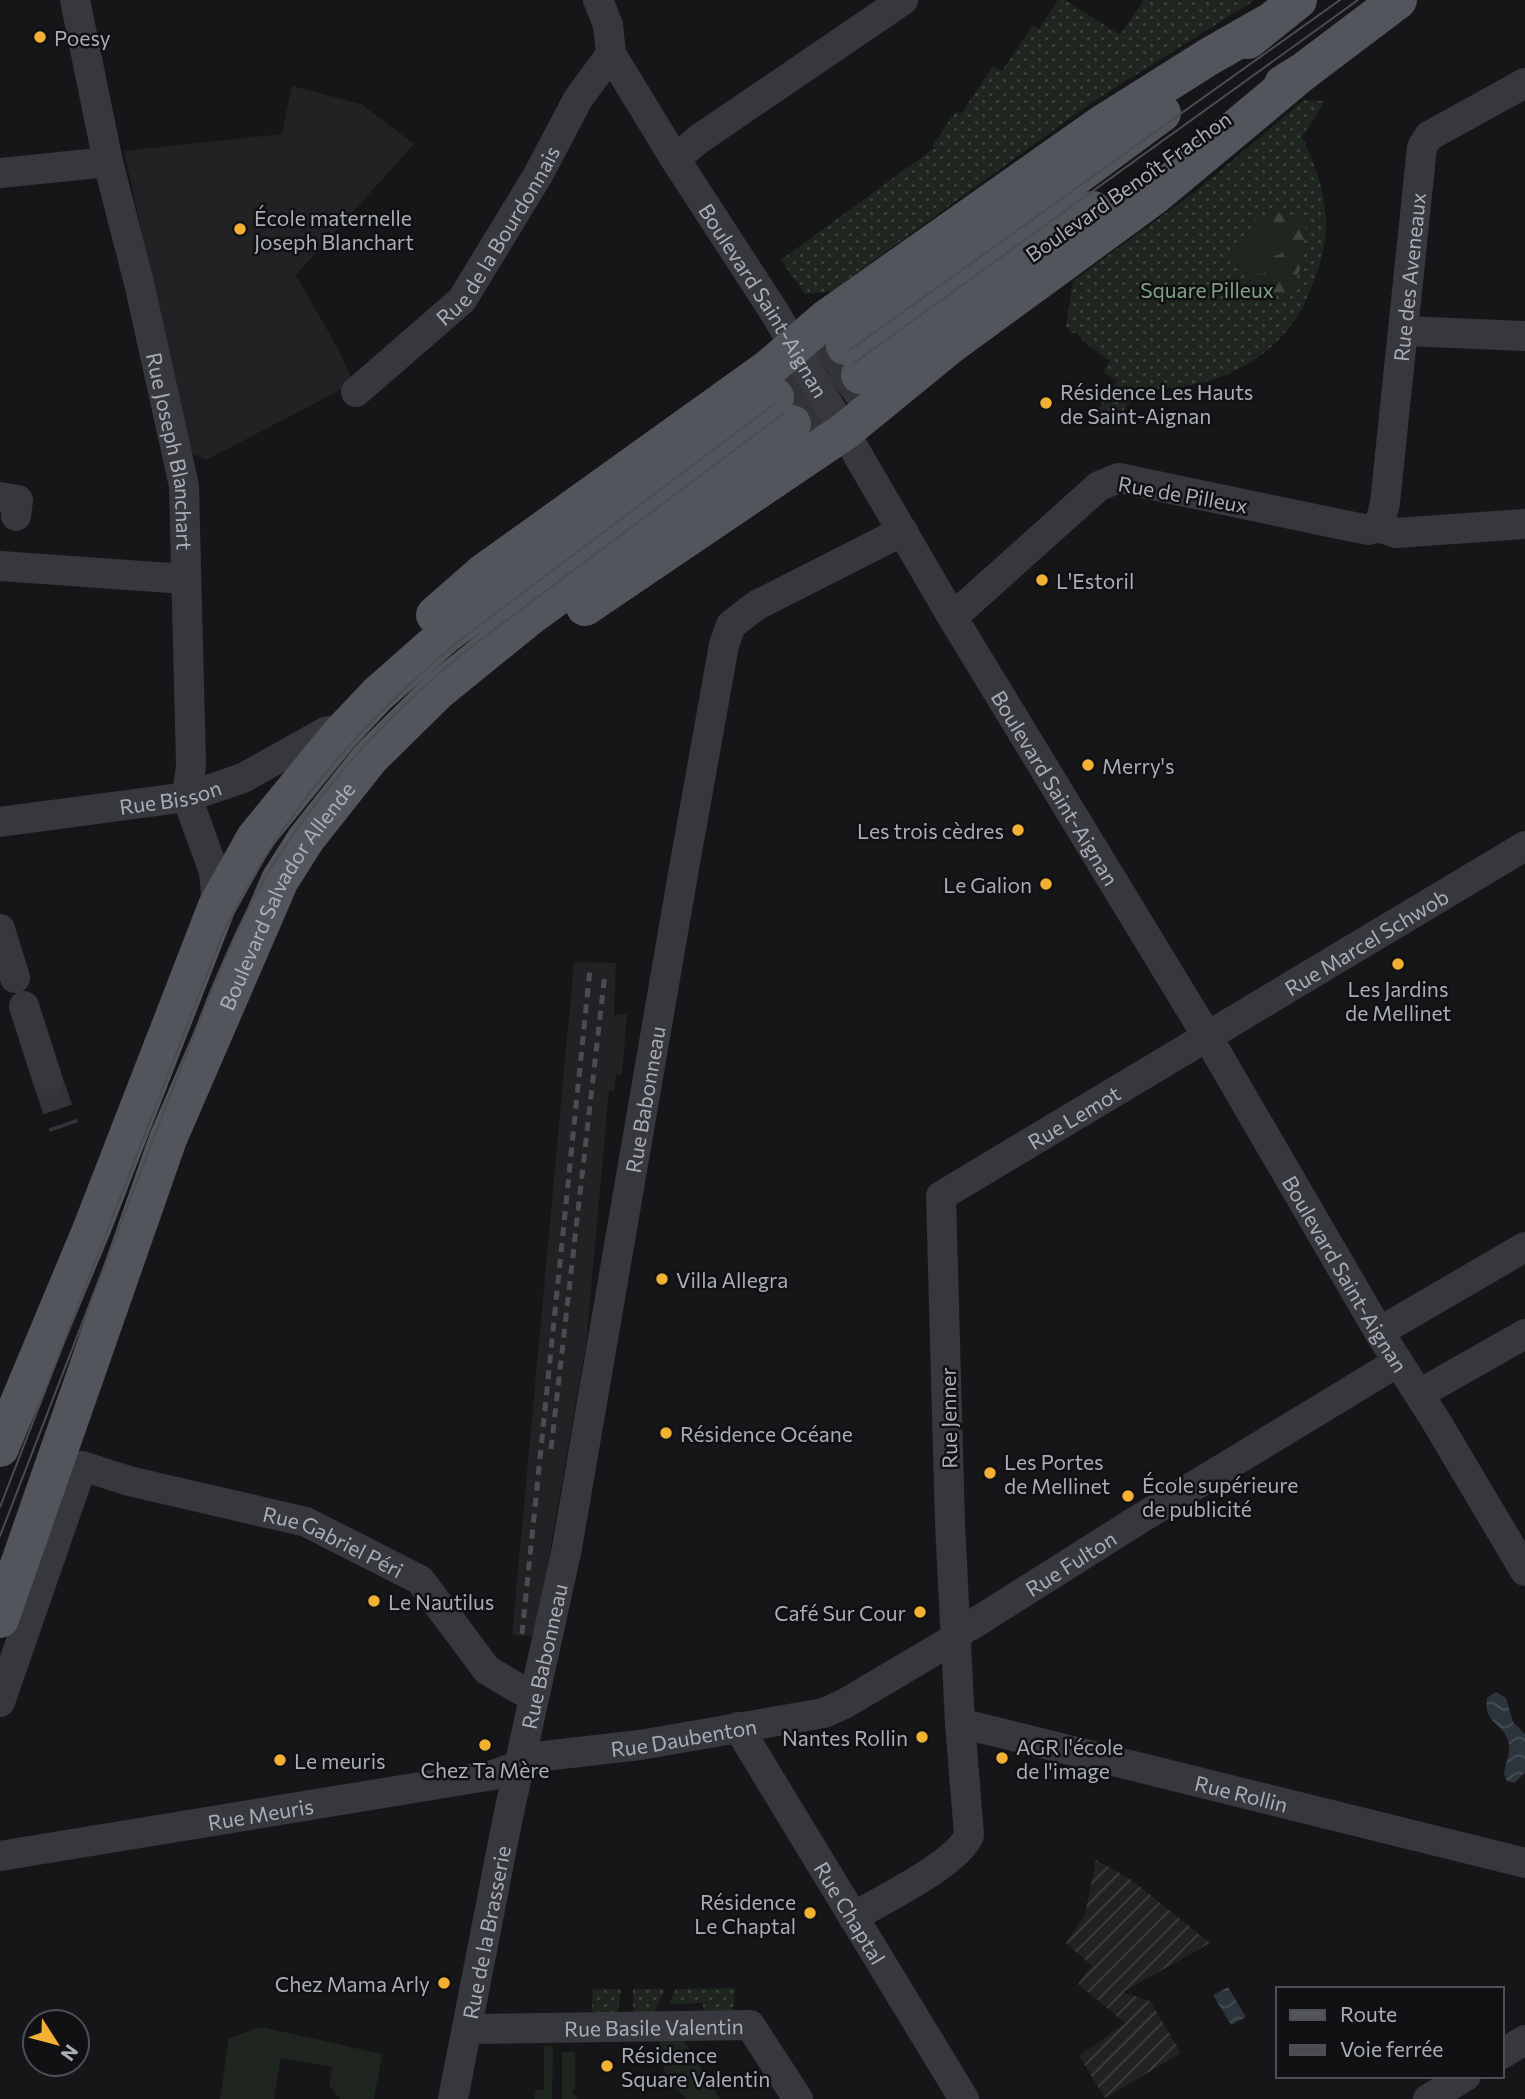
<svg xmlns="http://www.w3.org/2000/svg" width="1525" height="2099" font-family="Commissioner,sans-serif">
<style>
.built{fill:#222225}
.industrial{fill:url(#industrial-furrows)}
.grass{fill:url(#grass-dots)}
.forest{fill:url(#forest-firs)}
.garden{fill:#1e261f}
.water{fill:url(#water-waves)}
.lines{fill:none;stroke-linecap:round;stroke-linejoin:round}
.minor-tunnel{stroke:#333438;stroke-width:30;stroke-dasharray:30 15;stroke-linecap:butt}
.major-tunnel{stroke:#333438;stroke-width:38;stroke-dasharray:38 19;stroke-linecap:butt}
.minor{stroke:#37383d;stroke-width:30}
.major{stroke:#53555c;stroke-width:38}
.tram{stroke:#4a4c52;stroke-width:2}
.rail{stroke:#4a4c52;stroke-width:5;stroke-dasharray:9 7;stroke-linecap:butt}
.poi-dot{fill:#f2b134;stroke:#111113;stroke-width:2.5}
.labels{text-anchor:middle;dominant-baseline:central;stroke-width:5;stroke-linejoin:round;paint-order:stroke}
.poi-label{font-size:21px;fill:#a8adb8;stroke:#111113;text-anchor:start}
.street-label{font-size:21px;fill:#a8adb8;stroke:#111113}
.park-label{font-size:21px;fill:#7fa381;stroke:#111113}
</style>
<defs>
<pattern id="industrial-furrows" width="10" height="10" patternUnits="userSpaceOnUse" patternTransform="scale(1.75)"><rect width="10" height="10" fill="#222225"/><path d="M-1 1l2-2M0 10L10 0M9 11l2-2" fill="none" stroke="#3f3f43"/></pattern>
<pattern id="grass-dots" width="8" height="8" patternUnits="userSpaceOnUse" patternTransform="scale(1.75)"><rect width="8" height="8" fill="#1e261f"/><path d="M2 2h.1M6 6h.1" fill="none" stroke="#3c433d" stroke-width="1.8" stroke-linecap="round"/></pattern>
<pattern id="forest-firs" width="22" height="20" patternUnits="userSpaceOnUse" patternTransform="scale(1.75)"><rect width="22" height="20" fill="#1e261f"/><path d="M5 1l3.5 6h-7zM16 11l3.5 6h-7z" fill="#3c433d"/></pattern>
<pattern id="water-waves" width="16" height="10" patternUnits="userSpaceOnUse" patternTransform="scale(1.75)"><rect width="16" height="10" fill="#2c353c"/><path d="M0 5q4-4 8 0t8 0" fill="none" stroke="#485056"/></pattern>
</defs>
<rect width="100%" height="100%" fill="#161618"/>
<g class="built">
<polygon points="292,86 361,104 414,144 296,275 338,349 354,383 206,460 190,452 124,151 282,134"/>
<polygon points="574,962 616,963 614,1015 627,1014 622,1075 616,1074 614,1090 609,1090 586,1345 535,1637 512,1635"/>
</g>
<polygon class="industrial" points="1096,1860 1129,1878 1210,1943 1123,1992 1150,2001 1181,2053 1105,2098 1079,2056 1125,2023 1078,1984 1092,1966 1066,1943 1085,1914"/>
<g class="grass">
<polygon points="1058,0 1065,0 1120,35 1144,0 1255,0 1091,103 832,291 805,294 781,260 934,148 932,146 956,111 961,114 993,66 1002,71 1032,26 1039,29"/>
<path d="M1304,100L1325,101L1302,137C1312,159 1321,179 1324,202C1329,231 1323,260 1312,286C1307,296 1304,307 1298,315C1266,366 1209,389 1151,389L1148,399L1133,397L1112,428L1093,417L1117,381L1103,372L1110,361L1085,343L1076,332L1072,334L1066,326L1073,281L1195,192Z"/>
<polygon points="735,1988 732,2021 704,2024 703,2003 669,2004 676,1989"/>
<polygon points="593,1989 621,1989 617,2018 591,2017"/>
<polygon points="633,1989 665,1989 653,2014 633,2015"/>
</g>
<polygon class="forest" points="1275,212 1307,221 1300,269 1288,297 1270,295 1245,285 1249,275 1264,274 1270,257 1281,253 1286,241 1273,235 1266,223 1269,216"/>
<g class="garden">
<polygon points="1257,219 1273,235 1286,242 1281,254 1270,257 1264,274 1249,275 1228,260"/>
<polygon points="261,2027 382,2054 374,2099 340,2099 329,2085 333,2067 281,2058 274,2099 220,2099 229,2038"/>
<path d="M682,2037L720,2099H686C666,2078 661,2070 659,2040Z"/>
<polygon points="544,2046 553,2046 552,2099 534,2099 536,2090 544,2090"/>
<polygon points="562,2052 575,2052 575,2090 572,2092 577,2099 562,2099"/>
</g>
<g class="water">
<path d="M1496,1692L1506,1698L1513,1722L1525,1734V1773L1514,1783L1507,1781L1504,1774C1505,1765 1510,1755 1509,1746C1508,1724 1482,1725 1487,1698Z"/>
<polygon points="1228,1987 1246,2017 1231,2025 1213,1995"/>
</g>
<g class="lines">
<polyline class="minor-tunnel" points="48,1081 64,1127"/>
<g class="major-tunnel">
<polyline points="775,397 845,346"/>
<polyline points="792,424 860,375"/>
</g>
<g class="minor">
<path id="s1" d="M75,0L108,162L139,283L184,486L191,765L187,797L214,872L217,906"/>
<path id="s2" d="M598,0L608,25L611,54L675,159L775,313L951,615L1207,1036L1379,1332L1436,1421L1525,1571"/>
<polyline points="675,159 699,139 903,0"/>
<polyline points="0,173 108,162"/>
<polyline points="1405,331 1525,336"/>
<path id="s3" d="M356,392L462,300L538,175L578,99L611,54"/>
<polyline points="0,497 18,500 16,516"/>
<path id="s4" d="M1379,527L1385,503L1422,147L1429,136L1525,83"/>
<polyline points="1379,527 1396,533 1525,524"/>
<polyline points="0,566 185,579"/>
<polyline points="951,615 964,607 1099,486 1119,478 1334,523 1369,530 1379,527"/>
<path id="s5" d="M0,822L187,797L243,778L327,731"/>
<polyline points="0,929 15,978"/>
<polyline points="24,1006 48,1081"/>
<polyline points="1379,1332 1525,1247"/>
<polyline points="1419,1394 1525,1334"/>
<path id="s6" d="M957,1632L970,1626L1133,1523L1398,1362"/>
<path id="s7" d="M0,1702L82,1466L129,1481L306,1522L420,1580L487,1670L533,1697"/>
<path id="s8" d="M960,1723L1525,1863"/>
<path id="s9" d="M738,1727L964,2099"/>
<path id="s10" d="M0,1856L493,1775L544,1756L640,1745L824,1713L844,1704L949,1642L957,1641"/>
<path id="s11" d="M853,1917C880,1901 959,1863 969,1835L960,1723L950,1523L941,1196L1525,846"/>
<path id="s12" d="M468,2029L750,2025L798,2099"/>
<polyline points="1502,2054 1525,2040"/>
<path id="s13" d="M453,2099L508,1817L567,1548L683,874L724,645L731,625L757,605L903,531"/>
<polyline points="1428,2099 1466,2076"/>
</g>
<g class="major">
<polyline points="1248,40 1298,0"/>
<polyline points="1283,84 1304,71 1398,0"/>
<polyline points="845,346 1162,113"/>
<polyline points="860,375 1093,210"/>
<polyline points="585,607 845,431 949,346 1154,196 1304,71"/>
<polyline points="435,615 483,573 769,368 827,318 1102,124 1210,56 1268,23"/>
<polyline points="0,1448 92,1228 217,906 255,838 340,734 378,694 446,634 775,397"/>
<path id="s14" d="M0,1619L168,1139L280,880L306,839L370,758L438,691L528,618L792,424"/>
</g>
<g class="tram">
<polyline points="847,352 1340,0"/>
<polyline points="854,363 1358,0"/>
<path d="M0,1507L223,933C282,813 354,730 456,643L777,402"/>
<path d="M0,1536L209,995C227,953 245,910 269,871C321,786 387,716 463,653L784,413"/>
</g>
<g class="rail">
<polyline points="551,1449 605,973"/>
<polyline points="522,1634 590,969"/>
</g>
</g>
<g class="poi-dot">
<circle cx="40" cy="37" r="7"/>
<circle cx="240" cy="229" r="7"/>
<circle cx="1046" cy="403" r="7"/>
<circle cx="1042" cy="580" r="7"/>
<circle cx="1088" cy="765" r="7"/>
<circle cx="1018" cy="830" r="7"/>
<circle cx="1046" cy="884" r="7"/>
<circle cx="1398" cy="964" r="7"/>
<circle cx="662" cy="1279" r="7"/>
<circle cx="666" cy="1433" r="7"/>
<circle cx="990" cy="1473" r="7"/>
<circle cx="1128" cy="1496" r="7"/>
<circle cx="374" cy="1601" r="7"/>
<circle cx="920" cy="1612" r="7"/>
<circle cx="922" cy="1737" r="7"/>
<circle cx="485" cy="1745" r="7"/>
<circle cx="1002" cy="1758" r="7"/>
<circle cx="280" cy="1760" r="7"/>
<circle cx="810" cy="1913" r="7"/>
<circle cx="444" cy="1983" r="7"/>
<circle cx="607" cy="2066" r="7"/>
</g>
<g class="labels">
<g class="poi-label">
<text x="54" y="37">Poesy</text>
<text x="254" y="217">École maternelle<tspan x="254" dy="24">Joseph Blanchart</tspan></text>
<text x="1060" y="391">Résidence Les Hauts<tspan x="1060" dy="24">de Saint-Aignan</tspan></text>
<text x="1056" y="580">L'Estoril</text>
<text x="1102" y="765">Merry's</text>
<text x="1004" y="830" text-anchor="end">Les trois cèdres</text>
<text x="1032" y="884" text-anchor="end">Le Galion</text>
<text x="1398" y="988" text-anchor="middle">Les Jardins<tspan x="1398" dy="24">de Mellinet</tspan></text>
<text x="676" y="1279">Villa Allegra</text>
<text x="680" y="1433">Résidence Océane</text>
<text x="1004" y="1461">Les Portes<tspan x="1004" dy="24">de Mellinet</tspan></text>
<text x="1142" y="1484">École supérieure<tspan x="1142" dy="24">de publicité</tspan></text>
<text x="388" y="1601">Le Nautilus</text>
<text x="906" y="1612" text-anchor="end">Café Sur Cour</text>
<text x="908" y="1737" text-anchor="end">Nantes Rollin</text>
<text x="1016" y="1746">AGR l'école<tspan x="1016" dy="24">de l'image</tspan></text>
<text x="294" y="1760">Le meuris</text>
<text x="485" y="1769" text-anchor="middle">Chez Ta Mère</text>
<text x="796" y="1901" text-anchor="end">Résidence<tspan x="796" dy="24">Le Chaptal</tspan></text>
<text x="430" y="1983" text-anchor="end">Chez Mama Arly</text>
<text x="621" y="2054">Résidence<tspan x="621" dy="24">Square Valentin</tspan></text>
</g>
<g class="street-label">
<text transform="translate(1128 186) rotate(-35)">Boulevard Benoît Frachon</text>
<text stroke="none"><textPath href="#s3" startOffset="214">Rue de la Bourdonnais</textPath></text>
<text stroke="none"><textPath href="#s4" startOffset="252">Rue des Aveneaux</textPath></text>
<text stroke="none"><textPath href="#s2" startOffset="346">Boulevard Saint-Aignan</textPath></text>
<text stroke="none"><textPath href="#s1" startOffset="462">Rue Joseph Blanchart</textPath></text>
<text transform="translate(1183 494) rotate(10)">Rue de Pilleux</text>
<text stroke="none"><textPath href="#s2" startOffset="914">Boulevard Saint-Aignan</textPath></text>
<text stroke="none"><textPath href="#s5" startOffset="172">Rue Bisson</textPath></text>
<text stroke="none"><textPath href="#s14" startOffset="780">Boulevard Salvador Allende</textPath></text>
<text stroke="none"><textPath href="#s11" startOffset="1279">Rue Marcel Schwob</textPath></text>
<text stroke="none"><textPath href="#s13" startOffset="1018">Rue Babonneau</textPath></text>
<text stroke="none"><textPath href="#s11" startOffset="938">Rue Lemot</textPath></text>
<text stroke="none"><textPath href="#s2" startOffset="1480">Boulevard Saint-Aignan</textPath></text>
<text transform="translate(948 1418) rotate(-91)">Rue Jenner</text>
<text stroke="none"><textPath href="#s7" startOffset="513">Rue Gabriel Péri</textPath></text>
<text stroke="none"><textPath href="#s6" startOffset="133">Rue Fulton</textPath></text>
<text stroke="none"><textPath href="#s13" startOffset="452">Rue Babonneau</textPath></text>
<text stroke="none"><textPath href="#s10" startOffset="695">Rue Daubenton</textPath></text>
<text stroke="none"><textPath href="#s8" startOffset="290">Rue Rollin</textPath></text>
<text stroke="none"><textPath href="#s10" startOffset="264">Rue Meuris</textPath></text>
<text stroke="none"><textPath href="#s9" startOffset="217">Rue Chaptal</textPath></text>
<text stroke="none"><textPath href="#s13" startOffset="170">Rue de la Brasserie</textPath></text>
<text stroke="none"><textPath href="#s12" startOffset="186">Rue Basile Valentin</textPath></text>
</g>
<g class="park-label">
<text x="1207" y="289">Square Pilleux</text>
</g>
</g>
<rect x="1276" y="1987" width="228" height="91" fill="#111113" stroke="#4d4f55" stroke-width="2"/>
<rect x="1290" y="2010" width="35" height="10" fill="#53555c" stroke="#4d4f55" stroke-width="2"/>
<text x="1340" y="2022" font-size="21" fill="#a8adb8">Route</text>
<rect x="1290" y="2045" width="35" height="10" fill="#4a4c52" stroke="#4d4f55" stroke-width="2"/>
<text x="1340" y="2057" font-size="21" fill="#a8adb8">Voie ferrée</text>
<g transform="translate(56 2043) rotate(126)"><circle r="33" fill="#111113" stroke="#4d4f55" stroke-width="2"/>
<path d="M0-5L12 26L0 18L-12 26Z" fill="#f2b134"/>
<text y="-10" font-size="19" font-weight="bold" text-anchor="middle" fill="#a8adb8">N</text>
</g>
</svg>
